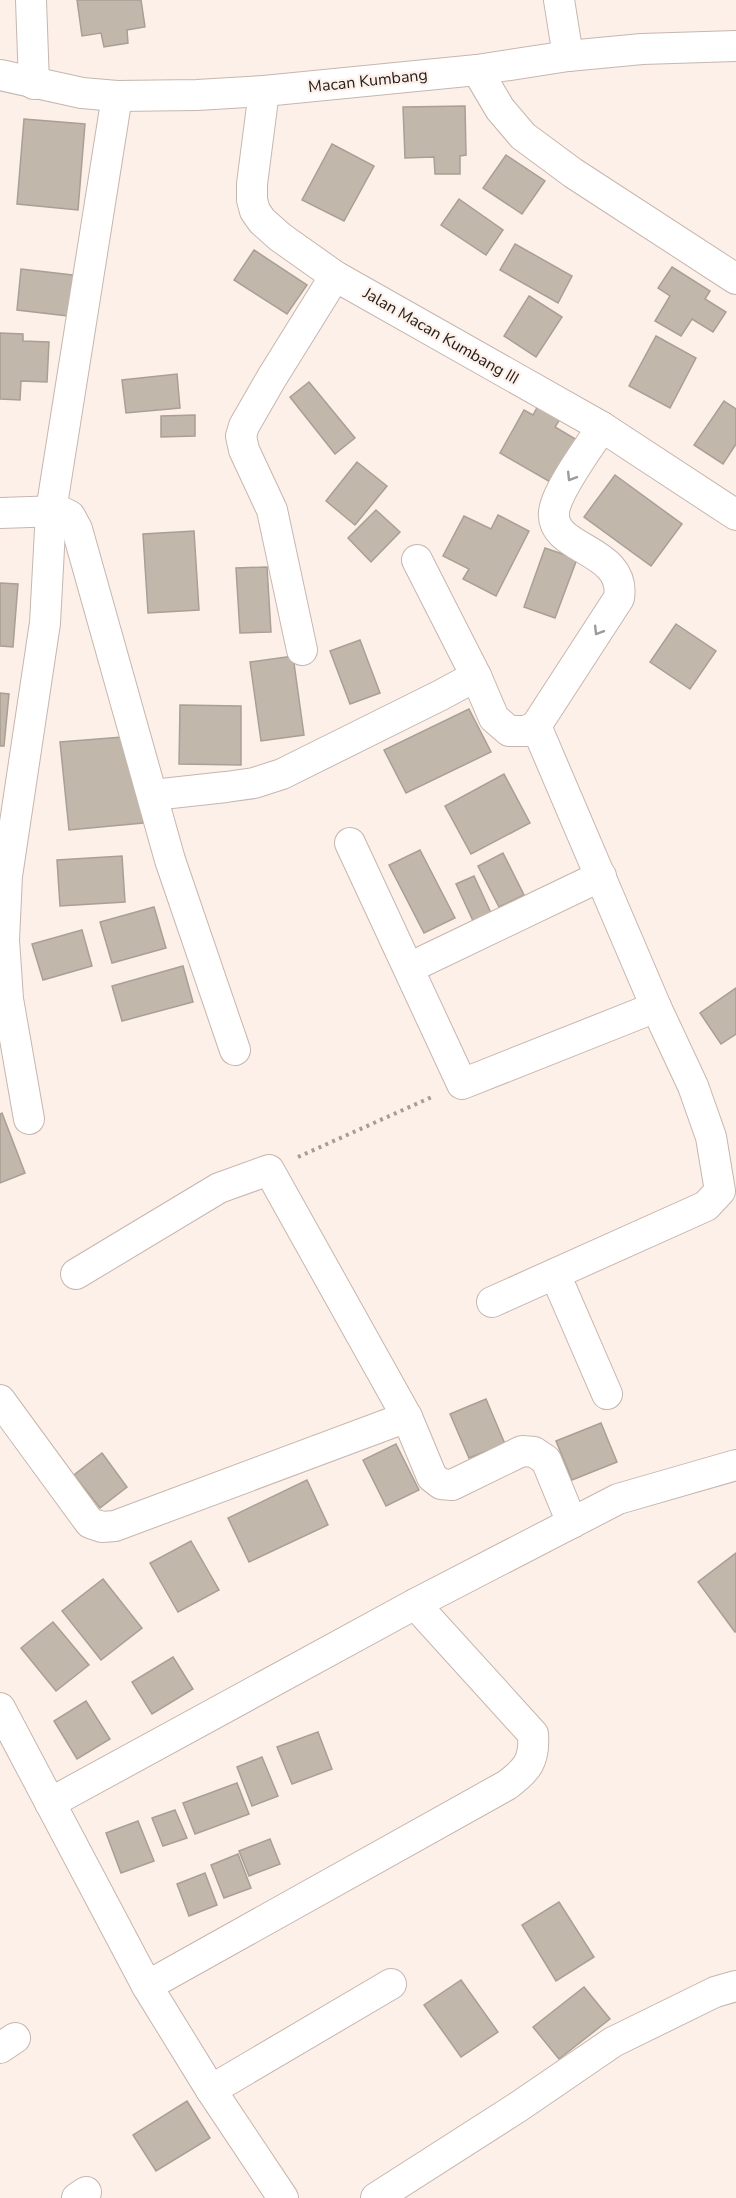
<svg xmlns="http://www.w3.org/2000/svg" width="736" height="2198" font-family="'Nunito Sans',sans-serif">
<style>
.building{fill:#c2b7ab;stroke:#aa9f94;stroke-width:1.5}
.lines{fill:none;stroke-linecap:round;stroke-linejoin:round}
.street-casing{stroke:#c6b6ae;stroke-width:32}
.path{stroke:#a79d97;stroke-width:4;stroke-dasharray:3 4.5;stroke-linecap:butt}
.street{stroke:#fff;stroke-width:30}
.oneway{stroke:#9d9b99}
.labels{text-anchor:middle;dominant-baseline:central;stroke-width:4.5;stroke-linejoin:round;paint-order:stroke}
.street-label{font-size:16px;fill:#26201d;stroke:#fdf0e9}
</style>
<rect width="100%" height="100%" fill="#fdf0e9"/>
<g class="building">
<polygon points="77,0 141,0 145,27 127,30 128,43 104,47 101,33 82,36"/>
<polygon points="465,106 466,155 460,156 460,174 435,174 434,157 405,158 403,107"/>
<polygon points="24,119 85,124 78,210 17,204"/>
<polygon points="332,144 374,166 344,221 302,200"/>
<polygon points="506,155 545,181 522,214 483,188"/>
<polygon points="459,199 503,230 486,255 441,225"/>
<polygon points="515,244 572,276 558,303 500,270"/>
<polygon points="254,250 307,285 287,314 234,280"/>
<polygon points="672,267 710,291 705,299 726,312 713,332 692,319 681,336 655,321 670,296 658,288"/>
<polygon points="21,269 81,276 76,317 17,310"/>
<polygon points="529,296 562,317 536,357 504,336"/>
<polygon points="0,333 23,334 23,341 49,342 47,382 21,381 20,400 0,399"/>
<polygon points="656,336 696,358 670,408 629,386"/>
<polygon points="177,374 180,408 126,413 122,380"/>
<polygon points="309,382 355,438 335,454 290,397"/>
<polygon points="724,401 736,409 736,444 723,464 694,445"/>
<polygon points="540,402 562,416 555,427 577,440 552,483 500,453 524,410 533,415"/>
<polygon points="195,415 195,436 161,437 161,416"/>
<polygon points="357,462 387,486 355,525 326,501"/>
<polygon points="615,475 682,524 651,566 584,517"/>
<polygon points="376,510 400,532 371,562 348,538"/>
<polygon points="498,515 529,531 496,596 463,579 469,569 443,556 464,516 491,529"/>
<polygon points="194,531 199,610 148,613 143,534"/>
<polygon points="545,548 577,559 555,618 524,607"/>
<polygon points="267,567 271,632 240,633 236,568"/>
<polygon points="0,583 18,584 13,647 0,646"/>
<polygon points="676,624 716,651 690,689 650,662"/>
<polygon points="360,640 380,693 350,704 330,651"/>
<polygon points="293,656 304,735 261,741 250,662"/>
<polygon points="0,693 9,694 4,746 0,746"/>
<polygon points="180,705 241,706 241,765 179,764"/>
<polygon points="469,709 491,752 406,793 384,750"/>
<polygon points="135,736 143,823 69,830 60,742"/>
<polygon points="504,774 530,823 471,854 445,806"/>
<polygon points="420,850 455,918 424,933 389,865"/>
<polygon points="503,853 524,895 499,907 478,866"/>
<polygon points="122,856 125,902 60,906 57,860"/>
<polygon points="474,876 492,915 474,923 456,884"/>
<polygon points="154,907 166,948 112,963 100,922"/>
<polygon points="82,930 92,966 43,980 32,944"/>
<polygon points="183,966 193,1002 122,1021 112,986"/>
<polygon points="736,988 736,1034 721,1044 700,1013"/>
<polygon points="2,1113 25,1173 0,1183 0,1114"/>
<polygon points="486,1399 505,1444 469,1458 450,1414"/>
<polygon points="601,1423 617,1462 572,1480 556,1441"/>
<polygon points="396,1444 419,1490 386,1506 363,1460"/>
<polygon points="102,1453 127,1487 100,1508 74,1475"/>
<polygon points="307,1480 328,1525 249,1562 228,1518"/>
<polygon points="191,1541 219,1590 178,1612 150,1563"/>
<polygon points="736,1553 736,1631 735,1632 698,1582"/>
<polygon points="103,1579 142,1628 101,1660 62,1611"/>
<polygon points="53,1622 89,1665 56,1691 21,1648"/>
<polygon points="173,1657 193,1689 152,1714 132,1682"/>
<polygon points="86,1701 110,1739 77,1759 54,1721"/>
<polygon points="318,1732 332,1769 292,1784 277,1747"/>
<polygon points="262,1757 278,1796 252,1806 237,1767"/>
<polygon points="237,1783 249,1814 195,1834 183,1803"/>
<polygon points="175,1810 187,1838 163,1846 152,1818"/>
<polygon points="138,1821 154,1861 121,1873 106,1833"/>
<polygon points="270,1839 280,1864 249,1876 239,1851"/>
<polygon points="238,1854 251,1888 224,1898 211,1865"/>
<polygon points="205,1873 217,1905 189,1916 177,1884"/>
<polygon points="559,1902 594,1957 556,1981 522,1925"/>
<polygon points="461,1980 498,2032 461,2057 424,2005"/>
<polygon points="584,1987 610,2019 559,2059 533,2027"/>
<polygon points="187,2101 210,2138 156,2171 133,2135"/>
</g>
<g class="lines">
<defs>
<g id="street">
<polyline points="31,0 34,84"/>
<polyline points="559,0 568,56"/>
<polyline points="477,70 500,109 523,136 573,173 736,279"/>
<polyline points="0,75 82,93 117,96 197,95 264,91 477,70 568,56 642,49 736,46"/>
<polyline points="264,91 252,184 252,200 255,211 262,221 280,237 335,276 602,427 736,515"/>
<polyline points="0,513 60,511 70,516 77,529 170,860 235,1050"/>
<path d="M417,560L476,676L494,718L509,731H526L536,726L619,598C627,548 550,551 554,512C556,491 589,447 602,427"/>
<polyline points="302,650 272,510 244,450 241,436 244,426 271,379 335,276"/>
<polyline points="153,795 226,787 254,783 282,774 441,695 476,676"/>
<polyline points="350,843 462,1084 656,1007"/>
<polyline points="409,968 601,876"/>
<polyline points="29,1119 8,999 4,940 7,876 45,623 51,511 117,96"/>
<polyline points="76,1274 219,1188 269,1170 407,1417"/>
<polyline points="555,1274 607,1394"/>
<polyline points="492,1302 706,1206 720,1191 711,1137 693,1086 656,1007 536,726"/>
<polyline points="0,1400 90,1523 102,1527 115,1526 407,1417 432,1477 441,1484 452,1485 522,1451 534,1452 546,1460 572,1523"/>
<polyline points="0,1708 147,1986 211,2090 283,2198"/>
<polyline points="50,1803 415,1604 618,1499 736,1465"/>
<path d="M147,1986L507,1785C527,1770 535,1761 533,1734L415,1604"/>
<polyline points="0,2048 15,2038"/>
<polyline points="211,2090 391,1984"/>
<polyline points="77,2198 86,2192"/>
<polyline points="376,2198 518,2107 613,2042 715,1992 736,1986"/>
</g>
</defs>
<use href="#street" class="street-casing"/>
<polyline class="path" points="298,1157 434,1096"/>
<use href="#street" class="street"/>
</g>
<defs><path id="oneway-chevron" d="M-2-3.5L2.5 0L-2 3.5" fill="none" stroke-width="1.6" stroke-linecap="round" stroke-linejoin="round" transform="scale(1.5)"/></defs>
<g class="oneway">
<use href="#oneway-chevron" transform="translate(571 477) rotate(122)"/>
<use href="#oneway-chevron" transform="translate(598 631) rotate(122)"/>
</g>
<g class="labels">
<g class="street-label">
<text transform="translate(368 81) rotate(-6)">Macan Kumbang</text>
<text transform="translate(441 336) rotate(30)">Jalan Macan Kumbang III</text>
</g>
</g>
</svg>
